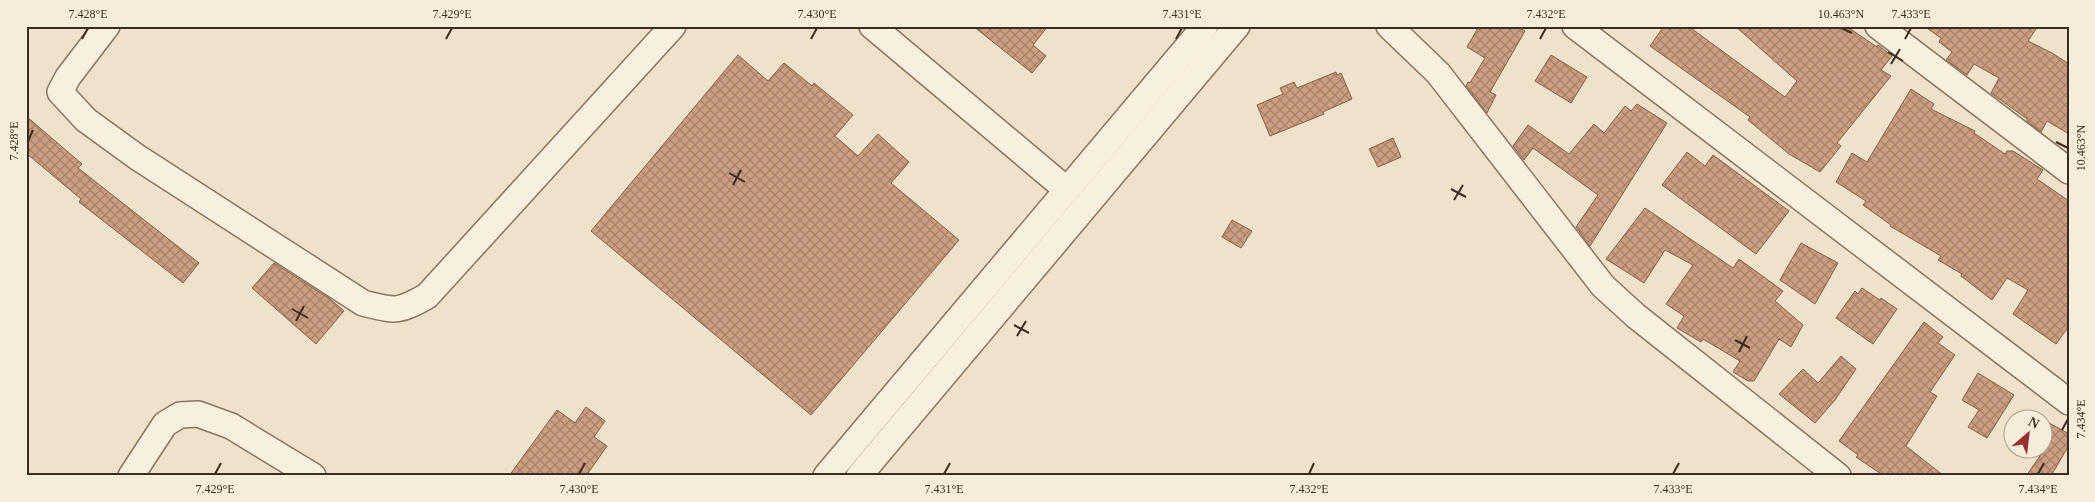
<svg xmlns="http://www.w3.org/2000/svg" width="2095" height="502" font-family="Georgia,serif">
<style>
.building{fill:url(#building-cross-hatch);stroke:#895e45}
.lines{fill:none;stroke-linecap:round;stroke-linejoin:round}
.minor-casing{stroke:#8a755f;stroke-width:28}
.minor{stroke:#f8f0de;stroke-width:25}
.ticks{fill:none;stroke:#3b2d22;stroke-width:2}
.neatline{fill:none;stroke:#3b2d22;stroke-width:2}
.ticks-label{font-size:12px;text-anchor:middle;fill:#3b2d22}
</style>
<defs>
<pattern id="building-cross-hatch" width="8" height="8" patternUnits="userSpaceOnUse" patternTransform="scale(1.25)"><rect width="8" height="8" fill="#cb9e81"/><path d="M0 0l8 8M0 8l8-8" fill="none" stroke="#a68169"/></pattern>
</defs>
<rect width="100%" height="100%" fill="#eee2ca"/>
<g class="building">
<polygon points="973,26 1048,26 1033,45 1046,56 1032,73"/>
<polygon points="1479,26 1517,26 1525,31 1490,92 1496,95 1487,113 1466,86 1468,82 1470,83 1485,58 1467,47"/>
<polygon points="1664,26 1688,26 1785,97 1797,81 1735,26 1846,26 1877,47 1878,45 1892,56 1881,70 1891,76 1837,143 1841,146 1820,172 1789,154 1748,120 1750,117 1650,46"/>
<polygon points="1924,26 2038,26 2028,41 2052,53 2069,64 2069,134 2047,121 2041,132 2027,121 2027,119 1991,93 1999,78 1974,64 1967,75 1946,60 1952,52 1939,42 1941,38"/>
<polygon points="738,55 768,81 784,63 812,86 814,83 853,115 835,136 858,156 878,134 909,162 891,183 959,240 811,415 591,231"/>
<polygon points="1551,55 1587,77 1571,103 1535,81"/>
<polygon points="1336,72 1337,75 1341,73 1352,99 1323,112 1324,114 1270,136 1257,105 1283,94 1280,88 1294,82 1297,88"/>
<polygon points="1911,89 1934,104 1931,109 1975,131 1974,133 2005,154 2007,151 2013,151 2043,170 2037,179 2069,201 2069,326 2056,344 2013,314 2028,290 2007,278 1992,300 1961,276 1962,274 1938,260 1941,256 1890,226 1891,225 1863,205 1866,201 1836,182 1852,153 1867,162"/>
<polygon points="1637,104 1667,123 1590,246 1576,227 1598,195 1533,148 1524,160 1513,146 1528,125 1569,154 1594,124 1604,133 1625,106 1631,111"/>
<polygon points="26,116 82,164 78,168 199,263 183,283 79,202 81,199 26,153"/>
<polygon points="1393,138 1401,157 1378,167 1369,149"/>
<polygon points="1687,152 1705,166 1713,155 1789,211 1756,254 1662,185"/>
<polygon points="1645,208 1733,268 1739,259 1783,291 1775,301 1803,325 1791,347 1779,339 1754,381 1748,381 1733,372 1740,361 1703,339 1701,342 1677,328 1684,316 1666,304 1693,265 1665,250 1644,283 1606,259"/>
<polygon points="1232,220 1252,231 1241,248 1222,237"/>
<polygon points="1801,243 1838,263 1815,304 1780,280"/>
<polygon points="274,263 330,299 344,311 316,344 252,288"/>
<polygon points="1862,288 1880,300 1881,298 1897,309 1873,344 1836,318 1855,291 1858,294"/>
<polygon points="1924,322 1943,337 1938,343 1955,355 1930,392 1937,396 1906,446 1944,476 1884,476 1856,457 1858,455 1839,441"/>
<polygon points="1841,356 1856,369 1835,400 1815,423 1779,394 1803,369 1818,383"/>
<polygon points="1978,373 2014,395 1987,438 1968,427 1979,410 1962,400"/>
<polygon points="586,407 605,421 594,437 607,446 586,476 509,476 557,410 575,423"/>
<polygon points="2042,419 2069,434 2069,445 2051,476 2026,476 2042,453"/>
</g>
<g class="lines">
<defs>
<g id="minor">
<path d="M107,26L68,77L60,92L86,120L137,157L363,303C396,311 397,313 427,296L673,26"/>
<polyline points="872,26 1067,190"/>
<polyline points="1389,26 1438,73 1603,286 1636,316 1838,476"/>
<polyline points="1575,26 2069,402"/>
<polyline points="1878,26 2069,171"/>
<polyline points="131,476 165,424 180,415 198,414 231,426 313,476"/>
<polyline points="826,476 1205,26"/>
<polyline points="859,476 1237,26"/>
</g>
</defs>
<use href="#minor" class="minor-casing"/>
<use href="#minor" class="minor"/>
</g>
<path class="ticks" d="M1841,28L1852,33M82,39L88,28M446,39L452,28M811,39L817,28M1176,39L1182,28M1540,39L1546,28M1905,39L1911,28M1888,52L1903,61M1891,64L1900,49M28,141L33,130M2056,142L2068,148M729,173L745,182M733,185L741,170M1451,189L1466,197M1454,200L1463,185M292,309L308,318M296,321L304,306M1014,325L1029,333M1017,336L1026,321M1735,340L1750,348M1739,352L1747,336M2062,430L2068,419M215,474L221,463M579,474L585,463M944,474L950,463M1309,474L1314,463M1673,474L1679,463M2038,474L2044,463"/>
<rect width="2095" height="502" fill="none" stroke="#f5edda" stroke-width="55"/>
<g transform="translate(2028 434) rotate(28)"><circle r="24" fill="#f5edda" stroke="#aba090"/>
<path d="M0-4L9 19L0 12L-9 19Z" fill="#983033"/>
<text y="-8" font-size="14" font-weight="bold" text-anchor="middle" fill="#3b2d22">N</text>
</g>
<rect x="28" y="28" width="2040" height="446" class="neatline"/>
<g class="ticks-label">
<text x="88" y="18">7.428°E</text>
<text x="452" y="18">7.429°E</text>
<text x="817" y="18">7.430°E</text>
<text x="1182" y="18">7.431°E</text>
<text x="1546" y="18">7.432°E</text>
<text x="1841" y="18">10.463°N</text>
<text x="1911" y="18">7.433°E</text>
<text transform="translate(14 141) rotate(-90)" y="4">7.428°E</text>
<text transform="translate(2081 148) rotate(-90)" y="4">10.463°N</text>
<text transform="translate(2081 419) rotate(-90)" y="4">7.434°E</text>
<text x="215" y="493">7.429°E</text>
<text x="579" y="493">7.430°E</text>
<text x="944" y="493">7.431°E</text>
<text x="1309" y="493">7.432°E</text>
<text x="1673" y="493">7.433°E</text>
<text x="2038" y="493">7.434°E</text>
</g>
</svg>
